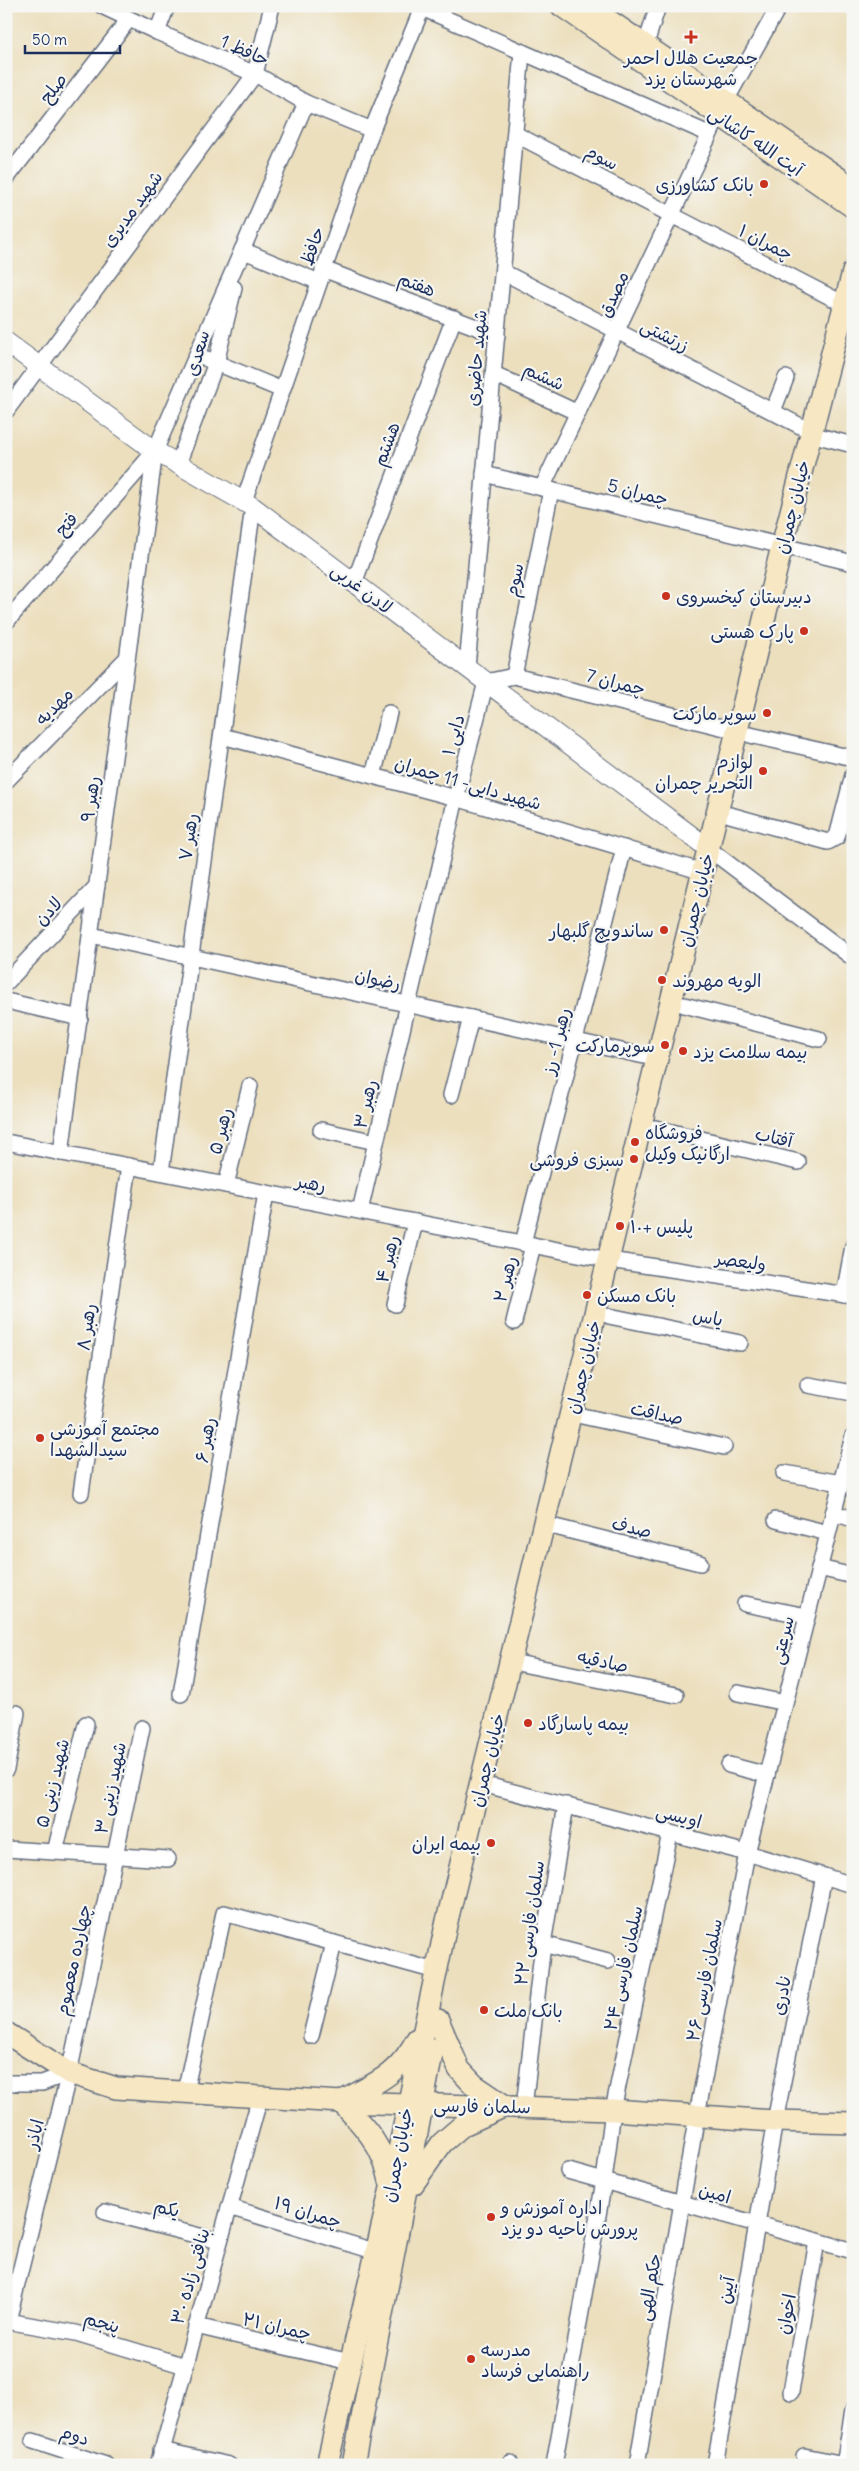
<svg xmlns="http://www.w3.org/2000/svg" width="859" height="2471" font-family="Delius,'Playpen Sans Arabic',sans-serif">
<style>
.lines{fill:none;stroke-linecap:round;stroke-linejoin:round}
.minor-casing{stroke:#646d7f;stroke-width:18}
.tertiary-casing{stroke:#646d7f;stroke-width:21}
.secondary-casing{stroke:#646d7f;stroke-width:24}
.minor{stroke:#fff;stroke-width:15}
.tertiary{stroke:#fff;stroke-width:19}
.secondary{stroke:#f7e8c3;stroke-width:21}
.poi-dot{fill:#c8321e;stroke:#f6f6f2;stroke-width:2}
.labels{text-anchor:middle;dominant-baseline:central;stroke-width:4.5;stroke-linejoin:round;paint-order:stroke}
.street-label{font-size:18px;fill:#1b2f5e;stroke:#f6f6f2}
.poi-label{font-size:18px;fill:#1b2f5e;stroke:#f6f6f2;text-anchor:start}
</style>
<rect width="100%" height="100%" fill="#f6f6f2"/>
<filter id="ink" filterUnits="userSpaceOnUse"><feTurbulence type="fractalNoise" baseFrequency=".02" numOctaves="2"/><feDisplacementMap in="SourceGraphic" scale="10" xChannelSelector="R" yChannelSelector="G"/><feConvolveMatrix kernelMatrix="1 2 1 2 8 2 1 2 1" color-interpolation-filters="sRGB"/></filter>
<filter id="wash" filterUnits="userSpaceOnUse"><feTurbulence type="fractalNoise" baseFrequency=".0096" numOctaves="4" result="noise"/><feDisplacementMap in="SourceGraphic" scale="20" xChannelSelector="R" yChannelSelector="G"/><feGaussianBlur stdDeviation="1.12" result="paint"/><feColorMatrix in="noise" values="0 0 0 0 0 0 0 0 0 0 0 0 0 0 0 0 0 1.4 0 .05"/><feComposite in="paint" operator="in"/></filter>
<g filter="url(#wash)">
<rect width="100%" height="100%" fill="#ecdfbd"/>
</g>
<g filter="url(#ink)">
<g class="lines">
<defs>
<g id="minor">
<polyline points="102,6 157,32 255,74 306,103 372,130"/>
<polyline points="422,8 709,134"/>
<polyline points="157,32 167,6"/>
<polyline points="643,53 658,6"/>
<polyline points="515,134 844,304"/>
<polyline points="6,179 129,19"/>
<polyline points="240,260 242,250 319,282"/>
<polyline points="323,269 497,335"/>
<polyline points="503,272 810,431"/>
<polyline points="207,359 282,390"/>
<polyline points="494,374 578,413"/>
<polyline points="6,411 255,74 272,6"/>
<polyline points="773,411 786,378"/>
<polyline points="822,437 853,445"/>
<polyline points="178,464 216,363 234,288"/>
<polyline points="484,474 853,563"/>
<polyline points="542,488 725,102 779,6"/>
<polyline points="244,501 372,130 423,6"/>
<polyline points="354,583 454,318"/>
<polyline points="6,622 155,451"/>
<polyline points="467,667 522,52"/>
<polyline points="514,676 551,490"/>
<polyline points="750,735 853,758"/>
<polyline points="222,736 456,798 703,872"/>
<polyline points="373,776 389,713"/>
<polyline points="6,781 127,658"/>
<polyline points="730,815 828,842 837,837 853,775"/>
<polyline points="709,849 853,958"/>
<polyline points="91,935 658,1059"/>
<polyline points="6,983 97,886"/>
<polyline points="6,1001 80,1018"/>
<polyline points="684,1005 819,1039"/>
<polyline points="451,1095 471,1018"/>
<polyline points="655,1128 798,1162"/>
<polyline points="321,1130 376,1142"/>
<polyline points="6,1142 609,1260 853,1296"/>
<polyline points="61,1153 155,451 306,103"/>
<polyline points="161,1172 253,507"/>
<polyline points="226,1185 250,1086"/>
<polyline points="360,1211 456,798 486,682 514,676 737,731"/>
<polyline points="523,1243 624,848"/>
<polyline points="844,1295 853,1246"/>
<polyline points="395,1304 415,1222"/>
<polyline points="609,1316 740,1343"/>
<polyline points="514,1322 533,1245"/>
<polyline points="808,1385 853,1393"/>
<polyline points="582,1416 724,1447"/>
<polyline points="784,1473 841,1483"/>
<polyline points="81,1493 129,1166"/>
<polyline points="833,1513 853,1519"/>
<polyline points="776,1520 828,1533"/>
<polyline points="555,1527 700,1563"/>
<polyline points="819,1568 853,1576"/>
<polyline points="745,1604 807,1616"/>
<polyline points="522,1664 676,1695"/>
<polyline points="738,1693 785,1703"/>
<polyline points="181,1694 266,1193"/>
<polyline points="729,1765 767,1775"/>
<polyline points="6,1769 17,1713"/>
<polyline points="494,1787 747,1853 853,1885"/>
<polyline points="6,1849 168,1859"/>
<polyline points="55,1852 86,1724"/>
<polyline points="543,1944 608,1961"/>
<polyline points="311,2036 334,1943"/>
<polyline points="6,2083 42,2083 69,2073"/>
<polyline points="185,2092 224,1913 436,1971"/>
<polyline points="524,2107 543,1944 566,1805"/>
<polyline points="568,2171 853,2251"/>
<polyline points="229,2207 377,2252"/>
<polyline points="105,2212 219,2241"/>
<polyline points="6,2321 76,2333 185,2366"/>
<polyline points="8,2321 69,2073 142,1728"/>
<polyline points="196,2326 350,2362"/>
<polyline points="791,2392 817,2241"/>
<polyline points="33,2441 106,2465"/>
<polyline points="161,2450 229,2465"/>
<polyline points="804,2456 844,2464"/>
<polyline points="158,2465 260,2097"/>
<polyline points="509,2465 510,2463"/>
<polyline points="554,2465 604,2181 613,2110 670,1833"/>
<polyline points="637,2465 697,2115 747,1853 853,1436"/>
<polyline points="715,2465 775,2121 824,1876"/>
<polyline points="844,2465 853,2410"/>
</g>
<g id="tertiary">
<polyline points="419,6 422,8"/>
<polyline points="6,342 155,451 253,507 709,849"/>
</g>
<g id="secondary">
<polyline points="562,6 853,207"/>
<polyline points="589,7 853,188"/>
<polyline points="6,2033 69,2073 116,2088 341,2102 613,2110 775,2121 853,2123"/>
<path d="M390,2181C383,2146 365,2127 341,2102C375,2083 398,2076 417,2039"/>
<polyline points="413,2184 442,2143 463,2125 505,2106 474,2085 459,2069 438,2020"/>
<polyline points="327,2465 391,2188 446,1925 782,546 853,272"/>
<polyline points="353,2465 433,2049"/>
</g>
</defs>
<use href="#minor" class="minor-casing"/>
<use href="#tertiary" class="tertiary-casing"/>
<use href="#secondary" class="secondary-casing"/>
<use href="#minor" class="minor"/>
<use href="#tertiary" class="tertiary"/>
<use href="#secondary" class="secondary"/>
</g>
</g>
<g class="poi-dot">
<path d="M688.5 29.5h5v5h5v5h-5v5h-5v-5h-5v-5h5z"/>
<circle cx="764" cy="184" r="5"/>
<circle cx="666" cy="596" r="5"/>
<circle cx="804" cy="631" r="5"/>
<circle cx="767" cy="713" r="5"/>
<circle cx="763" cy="771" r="5"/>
<circle cx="664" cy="930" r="5"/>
<circle cx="662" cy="980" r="5"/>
<circle cx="665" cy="1045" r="5"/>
<circle cx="683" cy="1051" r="5"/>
<circle cx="635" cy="1142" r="5"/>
<circle cx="634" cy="1159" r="5"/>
<circle cx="620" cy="1226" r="5"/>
<circle cx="587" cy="1295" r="5"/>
<circle cx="40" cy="1438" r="5"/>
<circle cx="528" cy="1723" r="5"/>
<circle cx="491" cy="1843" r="5"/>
<circle cx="484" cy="2010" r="5"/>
<circle cx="491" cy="2217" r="5"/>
<circle cx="471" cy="2359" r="5"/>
</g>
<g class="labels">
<g class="street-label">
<text transform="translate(245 50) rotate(24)">حافظ 1</text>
<text transform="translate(53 88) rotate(-52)">صلح</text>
<text transform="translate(756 141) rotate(34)">آیت الله کاشانی</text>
<text transform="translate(602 157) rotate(27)">سوم</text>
<text transform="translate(132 209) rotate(-54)">شهید مدیری</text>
<text transform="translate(766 242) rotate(27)">چمران ۱</text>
<text transform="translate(312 246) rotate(-71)">حافظ</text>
<text transform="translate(417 284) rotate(21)">هفتم</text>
<text transform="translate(613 294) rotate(-65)">مصدق</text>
<text transform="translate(665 335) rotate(27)">زرتشتی</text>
<text transform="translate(197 353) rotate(-74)">سعدی</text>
<text transform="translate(476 358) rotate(-85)">شهید حاضری</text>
<text transform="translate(544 376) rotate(25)">ششم</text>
<text transform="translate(386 444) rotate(-69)">هشتم</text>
<text transform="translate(638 492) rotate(14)">چمران 5</text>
<text transform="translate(792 507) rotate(-76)">خیابان چمران</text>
<text transform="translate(66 524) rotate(-49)">فتح</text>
<text transform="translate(514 580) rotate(-79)">سوم</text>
<text transform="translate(362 588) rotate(37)">لادن غربی</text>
<text transform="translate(616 682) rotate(14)">چمران 7</text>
<text transform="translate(54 706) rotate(-45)">مهدیه</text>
<text transform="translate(453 735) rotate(-75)">دایی ۱</text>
<text transform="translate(468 783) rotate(16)">شهید دایی- 11 چمران</text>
<text transform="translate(90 799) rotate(-82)">رهبر ۹</text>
<text transform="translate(188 837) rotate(-82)">رهبر ۷</text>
<text transform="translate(696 900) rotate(-76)">خیابان چمران</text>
<text transform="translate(48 911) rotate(-47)">لادن</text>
<text transform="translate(378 979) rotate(12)">رضوان</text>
<text transform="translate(556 1041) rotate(-76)">رهبر 1- رز</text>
<text transform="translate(365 1104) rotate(-77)">رهبر ۳</text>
<text transform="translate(220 1131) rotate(-76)">رهبر ۵</text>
<text transform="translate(774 1137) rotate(13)">آفتاب</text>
<text transform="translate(311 1183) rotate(11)">رهبر</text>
<text transform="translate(387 1259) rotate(-76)">رهبر ۴</text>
<text transform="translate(741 1261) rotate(8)">ولیعصر</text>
<text transform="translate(505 1279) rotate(-76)">رهبر ۲</text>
<text transform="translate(708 1317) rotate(11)">یاس</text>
<text transform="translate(86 1327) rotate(-82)">رهبر ۸</text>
<text transform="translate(583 1367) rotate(-76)">خیابان چمران</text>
<text transform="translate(657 1413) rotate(12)">صداقت</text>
<text transform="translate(205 1440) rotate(-80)">رهبر ۶</text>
<text transform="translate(632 1527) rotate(14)">صدف</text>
<text transform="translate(782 1640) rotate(-76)">سرعتی</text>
<text transform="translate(603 1661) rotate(12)">صادقیه</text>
<text transform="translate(487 1760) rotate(-76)">خیابان چمران</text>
<text transform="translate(52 1783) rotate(-76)">شهید زینی ۵</text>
<text transform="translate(110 1788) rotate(-78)">شهید زینی ۳</text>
<text transform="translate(679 1816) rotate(15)">اویسی</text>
<text transform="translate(529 1923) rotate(-82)">سلمان فارسی ۲۲</text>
<text transform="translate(73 1960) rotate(-78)">چهارده معصوم</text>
<text transform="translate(623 1968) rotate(-78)">سلمان فارسی ۲۴</text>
<text transform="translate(704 1980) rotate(-79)">سلمان فارسی ۲۶</text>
<text transform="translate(781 1995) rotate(-79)">نادری</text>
<text transform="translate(482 2106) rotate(1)">سلمان فارسی</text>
<text transform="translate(34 2134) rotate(-76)">اباذر</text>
<text transform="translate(397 2155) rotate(-79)">خیابان چمران</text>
<text transform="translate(715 2193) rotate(16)">امین</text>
<text transform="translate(167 2208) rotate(14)">یکم</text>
<text transform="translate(308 2212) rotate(17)">چمران ۱۹</text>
<text transform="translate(190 2276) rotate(-74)">بنافتی زاده ۳۰</text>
<text transform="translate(649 2287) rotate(-80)">حکم الهی</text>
<text transform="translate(726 2290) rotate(-80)">آیین</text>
<text transform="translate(786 2314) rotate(-80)">اخوان</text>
<text transform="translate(102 2322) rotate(16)">پنجم</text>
<text transform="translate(277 2326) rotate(13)">چمران ۲۱</text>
<text transform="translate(75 2435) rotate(18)">دوم</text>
</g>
<g class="poi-label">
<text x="691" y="57" text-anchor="middle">جمعیت هلال احمر<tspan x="691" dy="21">شهرستان یزد</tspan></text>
<text x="754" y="184" text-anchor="end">بانک کشاورزی</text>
<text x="676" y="596">دبیرستان کیخسروی</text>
<text x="794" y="631" text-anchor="end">پارک هستی</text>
<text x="757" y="713" text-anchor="end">سوپر مارکت</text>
<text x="753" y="761" text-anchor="end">لوازم<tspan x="753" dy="21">التحریر چمران</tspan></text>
<text x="654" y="930" text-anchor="end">ساندویچ گلبهار</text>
<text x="672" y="980">الویه مهروند</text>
<text x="655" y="1045" text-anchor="end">سوپرمارکت</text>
<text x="693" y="1051">بيمه سلامت يزد</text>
<text x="645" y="1132">فروشگاه<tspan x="645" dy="21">ارگانیک وکیل</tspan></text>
<text x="624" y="1159" text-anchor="end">سبزی فروشی</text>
<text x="630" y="1226">پلیس +۱۰</text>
<text x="597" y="1295">بانک مسکن</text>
<text x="50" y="1428">مجتمع آموزشی<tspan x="50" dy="21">سیدالشهدا</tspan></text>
<text x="538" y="1723">بیمه پاسارگاد</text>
<text x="481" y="1843" text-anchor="end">بیمه ایران</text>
<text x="494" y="2010">بانک ملت</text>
<text x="501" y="2207">اداره آموزش و<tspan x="501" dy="21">پرورش ناحیه دو یزد</tspan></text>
<text x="481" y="2349">مدرسه<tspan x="481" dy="21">راهنمایی فرساد</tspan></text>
</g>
</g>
<rect width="859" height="2471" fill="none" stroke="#f6f6f2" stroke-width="25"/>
<path d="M25 45v8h95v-8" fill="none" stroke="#1b2f5e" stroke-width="2.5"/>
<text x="32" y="45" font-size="15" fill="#1b2f5e" stroke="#f6f6f2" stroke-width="4" paint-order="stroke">50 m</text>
</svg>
